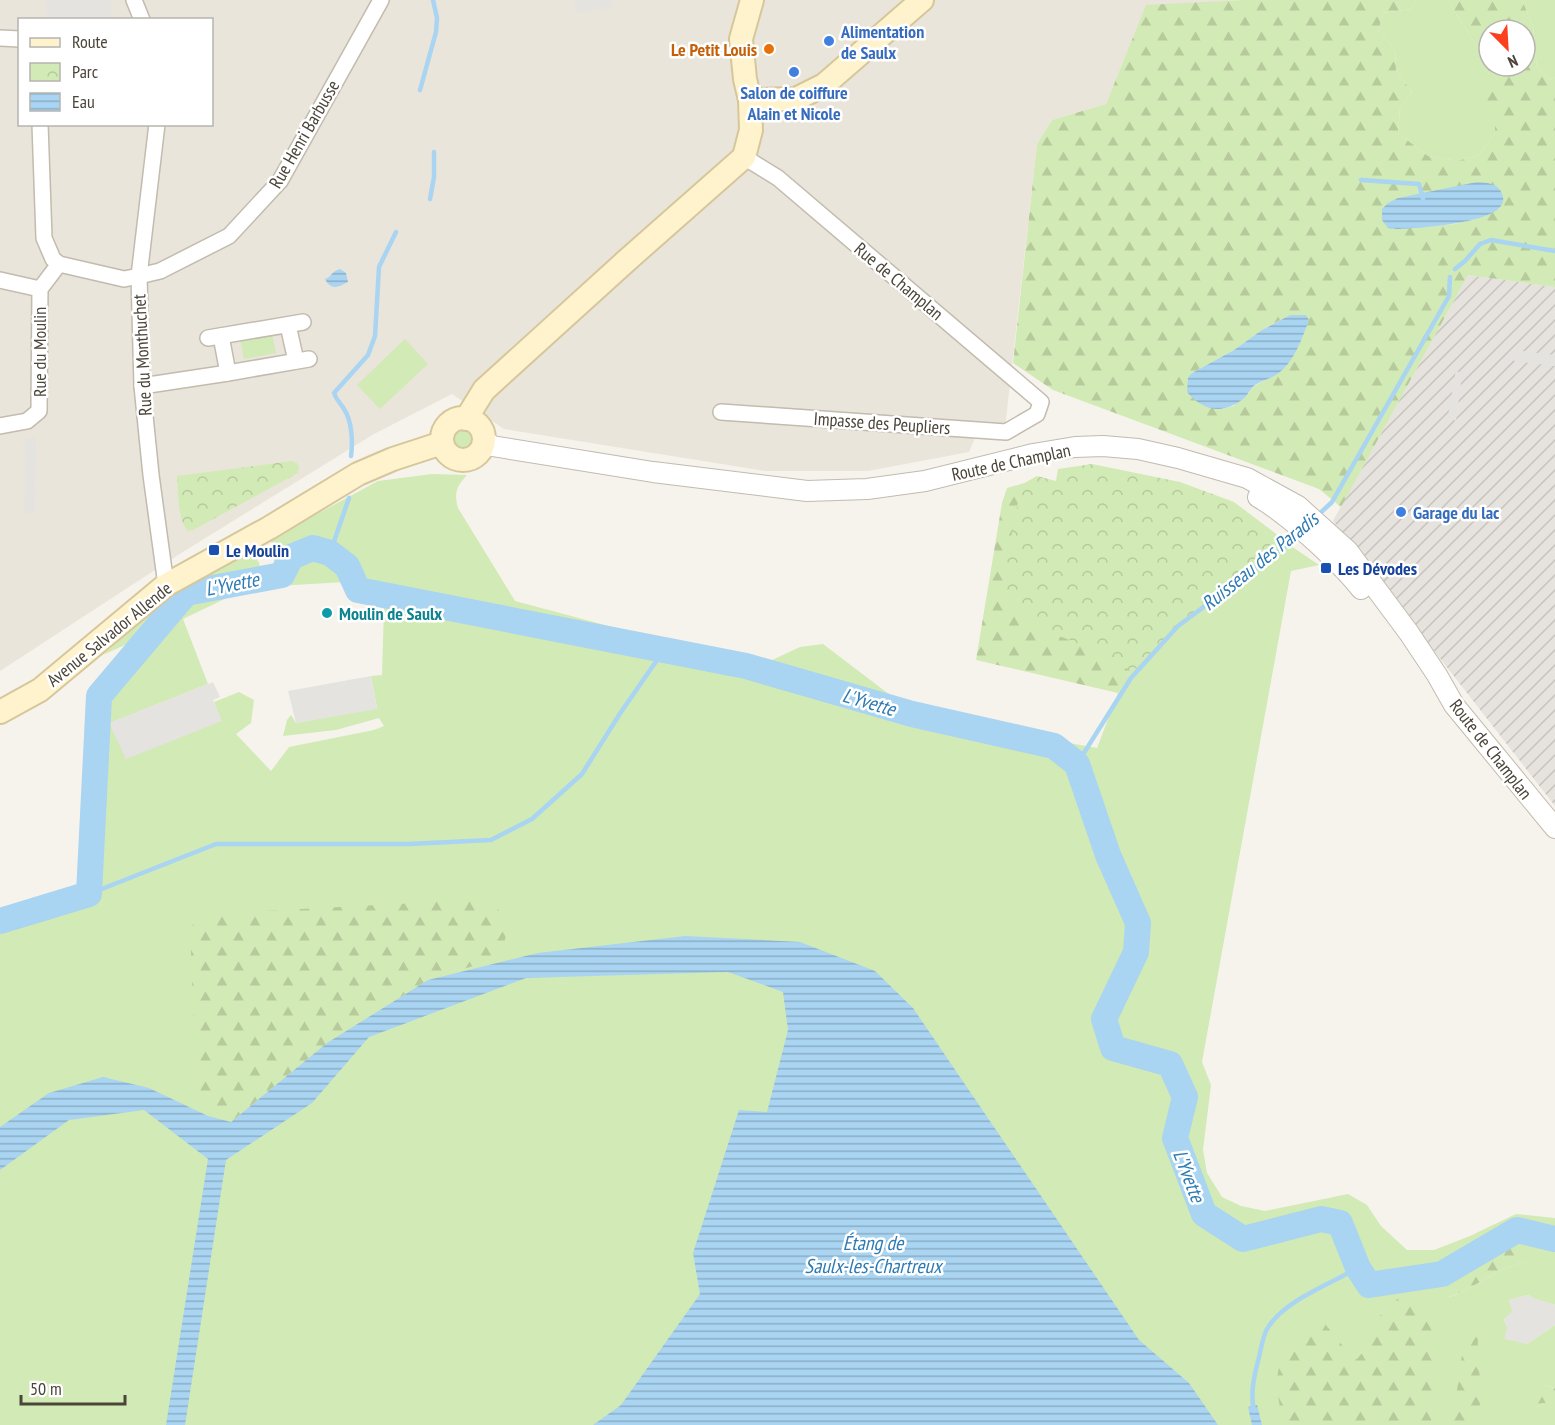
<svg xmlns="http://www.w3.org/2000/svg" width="1555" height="1425" font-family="'PT Sans Narrow',sans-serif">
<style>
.residential{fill:#eae5da;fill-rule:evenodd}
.industrial{fill:url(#industrial-furrows)}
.green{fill:#d2eab5;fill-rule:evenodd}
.forest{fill:url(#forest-firs);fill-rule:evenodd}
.park{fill:url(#park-crowns)}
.parking{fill:#e5e3e0}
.water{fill:url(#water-rules)}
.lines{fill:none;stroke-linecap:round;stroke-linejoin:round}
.stream{stroke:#a9d4f2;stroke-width:4.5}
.river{stroke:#a9d4f2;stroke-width:26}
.minor-casing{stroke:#c2bbae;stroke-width:18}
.tertiary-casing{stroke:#c2bbae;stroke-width:22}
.secondary-casing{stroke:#d6c79b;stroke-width:26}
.minor{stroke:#fff;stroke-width:15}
.tertiary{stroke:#fff;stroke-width:20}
.secondary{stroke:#fff3cd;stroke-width:22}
.shop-dot{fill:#3f7fe0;stroke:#fff;stroke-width:2}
.food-dot{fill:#e8710a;stroke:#fff;stroke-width:2}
.transit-dot{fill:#1a4fb4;stroke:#fff;stroke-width:2}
.culture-dot{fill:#0f9aa8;stroke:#fff;stroke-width:2}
.labels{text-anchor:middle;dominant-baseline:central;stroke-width:5;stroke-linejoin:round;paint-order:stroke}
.shop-label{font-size:18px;font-weight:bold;fill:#366cbe;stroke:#fff;text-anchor:start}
.food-label{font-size:18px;font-weight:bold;fill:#c56008;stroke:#fff;text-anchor:end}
.street-label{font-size:18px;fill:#4b4439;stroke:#fff}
.transit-label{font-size:18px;font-weight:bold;fill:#164399;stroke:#fff;text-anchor:start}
.culture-label{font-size:18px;font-weight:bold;fill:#0d838f;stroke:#fff;text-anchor:start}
.water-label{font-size:20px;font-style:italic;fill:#2e7ab2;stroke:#fff}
</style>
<defs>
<pattern id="industrial-furrows" width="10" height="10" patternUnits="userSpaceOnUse" patternTransform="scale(1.5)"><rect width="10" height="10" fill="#e6e2dd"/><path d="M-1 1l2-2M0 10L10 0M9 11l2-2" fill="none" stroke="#c7c3be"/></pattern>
<pattern id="forest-firs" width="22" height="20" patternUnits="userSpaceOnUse" patternTransform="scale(1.5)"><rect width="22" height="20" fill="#d2eab5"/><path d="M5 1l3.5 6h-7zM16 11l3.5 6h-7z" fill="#b6ca9c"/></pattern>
<pattern id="park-crowns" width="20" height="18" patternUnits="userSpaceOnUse" patternTransform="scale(1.5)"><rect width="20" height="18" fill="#d2eab5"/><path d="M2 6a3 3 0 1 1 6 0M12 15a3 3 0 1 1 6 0" fill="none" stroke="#b6ca9c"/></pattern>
<pattern id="water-rules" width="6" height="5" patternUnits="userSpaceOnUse" patternTransform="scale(1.5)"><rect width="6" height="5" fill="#a9d4f2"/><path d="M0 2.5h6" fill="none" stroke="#8caec5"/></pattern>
</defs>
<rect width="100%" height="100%" fill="#f6f3ec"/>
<path class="residential" d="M0,0H1243L1146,6L1106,104L1052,120L1037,144L1005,428L981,424L969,452L868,471H766L504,429L452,394L374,434L178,555L0,671ZM20,20H212V124H20Z"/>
<polygon class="industrial" points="1468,275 1555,287 1555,806 1333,521"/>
<g class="green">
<polygon points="1417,0 1449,0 1450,4 1487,62 1495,116 1495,133 1479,155 1457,161 1428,156 1398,133 1400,107 1412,92 1396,71 1395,50 1379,31 1382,13 1411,9"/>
<polygon points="1522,0 1555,0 1555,77 1550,79 1537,68 1533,26"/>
<polygon points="272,333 276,353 244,359 240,339"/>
<polygon points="405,339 428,364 380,409 357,385"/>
<circle cx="464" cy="441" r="14"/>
<path d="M432,474L467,475C456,487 454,493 458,508L515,601L736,660L770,661L800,647L823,644L902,704L957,723L1097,748L1118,693L1176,624L1285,542L1319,565L1291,571L1202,1062L1211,1085L1203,1150L1207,1173L1222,1197L1241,1206L1265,1211L1348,1194L1367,1205L1381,1226L1407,1250H1434L1470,1236L1516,1214L1555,1218V1305L1535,1299L1528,1295L1509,1300L1513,1312L1504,1319C1506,1330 1518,1336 1527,1344L1555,1325V1388L1543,1385L1532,1403L1555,1402V1425H0V914L83,890L84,810L90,764L94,717L127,644L103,655L181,587L235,557L237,560L253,552L259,563L266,588L235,594L183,619L208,684L110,723L221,721L214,702L239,692L254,700L251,723L236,734L271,771L289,747L374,730L384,726L379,718L336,730L283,736L287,720L291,715L296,723L377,708L371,676L382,675L384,608L386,590L345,582L277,586L271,539L378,481ZM1515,1236L1527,1261L1503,1269L1464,1291L1450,1297L1434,1290L1487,1252Z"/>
</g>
<g class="forest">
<path d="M1243,0H1417L1411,9L1382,13L1379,31L1395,50L1396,71L1412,92L1400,107L1398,133L1428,156L1457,161L1479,155L1495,133V116L1482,103L1490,86L1487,62L1450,4L1449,0H1522L1533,26L1537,68L1550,79L1555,77V287L1468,275L1341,507L1319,489L1053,390L1013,363L1037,144L1052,120L1106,104L1146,5ZM1489,30H1525V66H1489ZM1416,195L1500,208L1482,217L1455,224L1392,229L1398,198ZM1290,315H1306L1280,372L1254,386L1244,398L1233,406L1223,409L1192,373L1234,350L1267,327Z"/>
<polygon points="1035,480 1176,624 1118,693 976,660 1002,503 1007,488"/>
<polygon points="491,899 508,923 502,957 428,980 327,1043 231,1122 197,1102 190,928 206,911 227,913"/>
<polygon points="1514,1236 1534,1237 1538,1239 1541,1246 1535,1256 1527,1261 1503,1269 1464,1291 1449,1297 1433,1290 1487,1252"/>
<path d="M1408,1294L1419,1297L1432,1330L1434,1340L1431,1425H1283L1276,1384L1282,1349L1305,1326L1322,1320C1330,1330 1348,1354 1357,1359L1363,1352L1365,1333L1368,1321L1383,1314L1400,1296Z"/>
<polygon points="1466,1327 1476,1333 1478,1337 1477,1359 1482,1389 1477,1425 1452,1425"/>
<path d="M1543,1385L1555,1388V1402L1532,1404C1533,1393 1532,1389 1543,1385Z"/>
</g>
<g class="park">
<path d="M292,461L297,463L299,468L298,473L193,530L188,531C178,522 178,491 177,476Z"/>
<polygon points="1092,464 1180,482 1234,502 1287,542 1176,625 1133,672 1089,648 1047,631 1001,590 1021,485 1037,476 1056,481 1058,469"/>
</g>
<g class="parking">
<polygon points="46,0 111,0 111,19 47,19"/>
<polygon points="574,0 612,0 613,7 576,14"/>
<polygon points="1515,350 1555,355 1555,366 1514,361"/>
<polygon points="1456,370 1462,375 1456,421 1448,416"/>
<polygon points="36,437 35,512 24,514 25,439"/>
<polygon points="371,676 377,709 296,723 288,691"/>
<polygon points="213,682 220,697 213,700 222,721 126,759 109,723"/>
<polygon points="1528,1295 1535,1299 1555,1305 1555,1325 1527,1344 1504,1339 1507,1328 1504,1319 1513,1311 1508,1300"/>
</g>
<g class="water">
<path d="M1477,182C1488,183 1500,183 1503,197C1509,224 1415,228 1397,229L1388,228L1382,220V209L1388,203L1398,198Z"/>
<path d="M340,269L346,273L348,282C339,287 331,291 325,279C332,277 331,271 340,269Z"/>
<path d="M1290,315H1306L1309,320C1302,338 1295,360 1280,372C1273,378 1263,380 1255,385C1250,389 1248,395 1243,399C1223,415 1203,411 1187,392L1188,378L1192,373L1234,350L1262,330Z"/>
<polygon points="685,936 800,942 875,971 913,1008 1139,1340 1189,1383 1218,1425 593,1425 621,1405 700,1294 693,1253 739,1110 767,1112 788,1030 783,992 728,972 526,978 369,1037 312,1103 226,1160 185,1425 166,1425 208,1159 144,1110 69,1120 0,1170 0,1127 49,1093 103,1077 149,1088 208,1116 231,1122 327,1043 428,980 538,953"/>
<polygon points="1257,1405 1262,1425 1252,1425 1248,1407"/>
</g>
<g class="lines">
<g class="stream">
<polyline points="420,90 436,32 437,18 433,0"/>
<polyline points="1361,180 1419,184 1423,199"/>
<polyline points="430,199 434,177 434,152"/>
<polyline points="1455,269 1465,261 1480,244 1491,240 1555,251"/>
<path d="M351,456C353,442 352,421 344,409C340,402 336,400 334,393L368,355L375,336L379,267L396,232"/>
<polyline points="1317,516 1332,502 1449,296 1450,277"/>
<polyline points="330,553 349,498"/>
<polyline points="1077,764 1131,678 1178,626 1287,545 1298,534"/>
<polyline points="89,894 216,844 409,844 491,840 532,819 582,774 621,712 664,650"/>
<path d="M1254,1411C1250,1394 1254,1377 1258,1361C1261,1351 1262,1338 1267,1329C1283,1301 1330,1284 1358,1268"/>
</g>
<polyline class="river" points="0,921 89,894 99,696 186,593 282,575 291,557 313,548 330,553 347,566 358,590 746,666 912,714 1054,746 1077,764 1108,855 1138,923 1136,952 1104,1019 1113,1048 1170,1064 1185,1097 1175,1138 1204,1214 1243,1239 1321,1219 1340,1223 1358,1268 1369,1285 1442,1274 1517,1230 1555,1239"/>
<defs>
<g id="minor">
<polyline points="134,0 142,20"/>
<polyline points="0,38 20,39"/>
<polyline points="40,124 44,238 53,259 59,264 124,279 139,276 160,271 229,236 280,181 381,0"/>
<polyline points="157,124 139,276 142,386 151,475 166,585"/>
<polyline points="0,280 40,289"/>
<polyline points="288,325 296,361"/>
<polyline points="221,336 228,373"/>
<polyline points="208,338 303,322"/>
<polyline points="142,386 228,373 309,359"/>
<polyline points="721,412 1006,432 1037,414 1041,402 778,178 744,157"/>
<polyline points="0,426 27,421 39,411 40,289 59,264"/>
</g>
<g id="tertiary">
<polyline points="485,440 492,446 653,472 807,491 867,489 925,481 1033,454 1075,447 1103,446 1138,449 1178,458 1247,478 1298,506 1348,551 1409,633 1437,675 1454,705 1555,828"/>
<path d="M1258,497C1280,510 1299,527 1318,544C1333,558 1348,572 1361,589"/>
</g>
<g id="secondary">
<polyline points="750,100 796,99 824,85 922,0"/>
<circle cx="463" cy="439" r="21"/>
<polyline points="466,419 484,390 625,262 744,157 751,130 750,100 745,79 741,39 752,0"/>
<polyline points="0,712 40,690 166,585 269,528 358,474 393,459 442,443"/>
</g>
</defs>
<use href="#minor" class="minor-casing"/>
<use href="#tertiary" class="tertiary-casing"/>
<use href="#secondary" class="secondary-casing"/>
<use href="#minor" class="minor"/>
<use href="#tertiary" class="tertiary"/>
<use href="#secondary" class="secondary"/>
</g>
<g class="shop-dot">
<circle cx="829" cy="41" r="6"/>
<circle cx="794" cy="72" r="6"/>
<circle cx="1401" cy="512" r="6"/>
</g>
<circle class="food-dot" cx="769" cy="49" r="6"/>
<g class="transit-dot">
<rect x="208" y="544" width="12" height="12" rx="3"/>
<rect x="1320" y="562" width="12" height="12" rx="3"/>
</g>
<circle class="culture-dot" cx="327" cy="613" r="6"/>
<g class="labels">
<g class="shop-label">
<text x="841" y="31">Alimentation<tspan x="841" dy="21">de Saulx</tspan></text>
<text x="794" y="92" text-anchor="middle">Salon de coiffure<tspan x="794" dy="21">Alain et Nicole</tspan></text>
<text x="1413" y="512">Garage du lac</text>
</g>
<g class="food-label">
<text x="757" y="49">Le Petit Louis</text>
</g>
<g class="street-label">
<text transform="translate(304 134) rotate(-60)">Rue Henri Barbusse</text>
<text transform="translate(899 281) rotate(40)">Rue de Champlan</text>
<text transform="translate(39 352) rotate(-90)">Rue du Moulin</text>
<text transform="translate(142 355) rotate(-93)">Rue du Monthuchet</text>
<text transform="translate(882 423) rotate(4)">Impasse des Peupliers</text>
<text transform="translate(1011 462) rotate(-12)">Route de Champlan</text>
<text transform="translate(109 634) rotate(-39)">Avenue Salvador Allende</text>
<text transform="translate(1491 749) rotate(52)">Route de Champlan</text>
</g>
<g class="transit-label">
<text x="226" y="550">Le Moulin</text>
<text x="1338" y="568">Les Dévodes</text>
</g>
<g class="culture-label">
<text x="339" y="613">Moulin de Saulx</text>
</g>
<g class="water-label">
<text transform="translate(1260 561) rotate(-39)">Ruisseau des Paradis</text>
<text transform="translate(232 584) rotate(-11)">L'Yvette</text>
<text transform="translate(869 702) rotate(16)">L'Yvette</text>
<text transform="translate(1189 1176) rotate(69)">L'Yvette</text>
<text x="873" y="1243">Étang de<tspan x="873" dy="23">Saulx-les-Chartreux</tspan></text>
</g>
</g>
<rect x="18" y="18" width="195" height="108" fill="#ffffff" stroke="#b7b4b0" stroke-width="1.5"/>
<rect x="30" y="38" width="30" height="9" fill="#fff3cd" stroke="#b7b4b0" stroke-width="1.5"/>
<text x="72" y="48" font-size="18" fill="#4b4439">Route</text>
<rect x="30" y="63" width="30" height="18" fill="url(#park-crowns)" stroke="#b7b4b0" stroke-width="1.5"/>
<text x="72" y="78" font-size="18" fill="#4b4439">Parc</text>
<rect x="30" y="93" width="30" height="18" fill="url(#water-rules)" stroke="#b7b4b0" stroke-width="1.5"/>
<text x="72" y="108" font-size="18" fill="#4b4439">Eau</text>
<g transform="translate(1507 48) rotate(156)"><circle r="28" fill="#ffffff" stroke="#b7b4b0" stroke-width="1.5"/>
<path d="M0-4.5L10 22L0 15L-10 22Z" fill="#fc3f1d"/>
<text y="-9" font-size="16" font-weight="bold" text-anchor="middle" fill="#4b4439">N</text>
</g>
<path d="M21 1395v9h104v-9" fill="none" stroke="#4b4439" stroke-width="3"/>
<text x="30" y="1395" font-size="18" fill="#4b4439" stroke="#ffffff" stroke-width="4.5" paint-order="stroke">50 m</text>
</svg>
